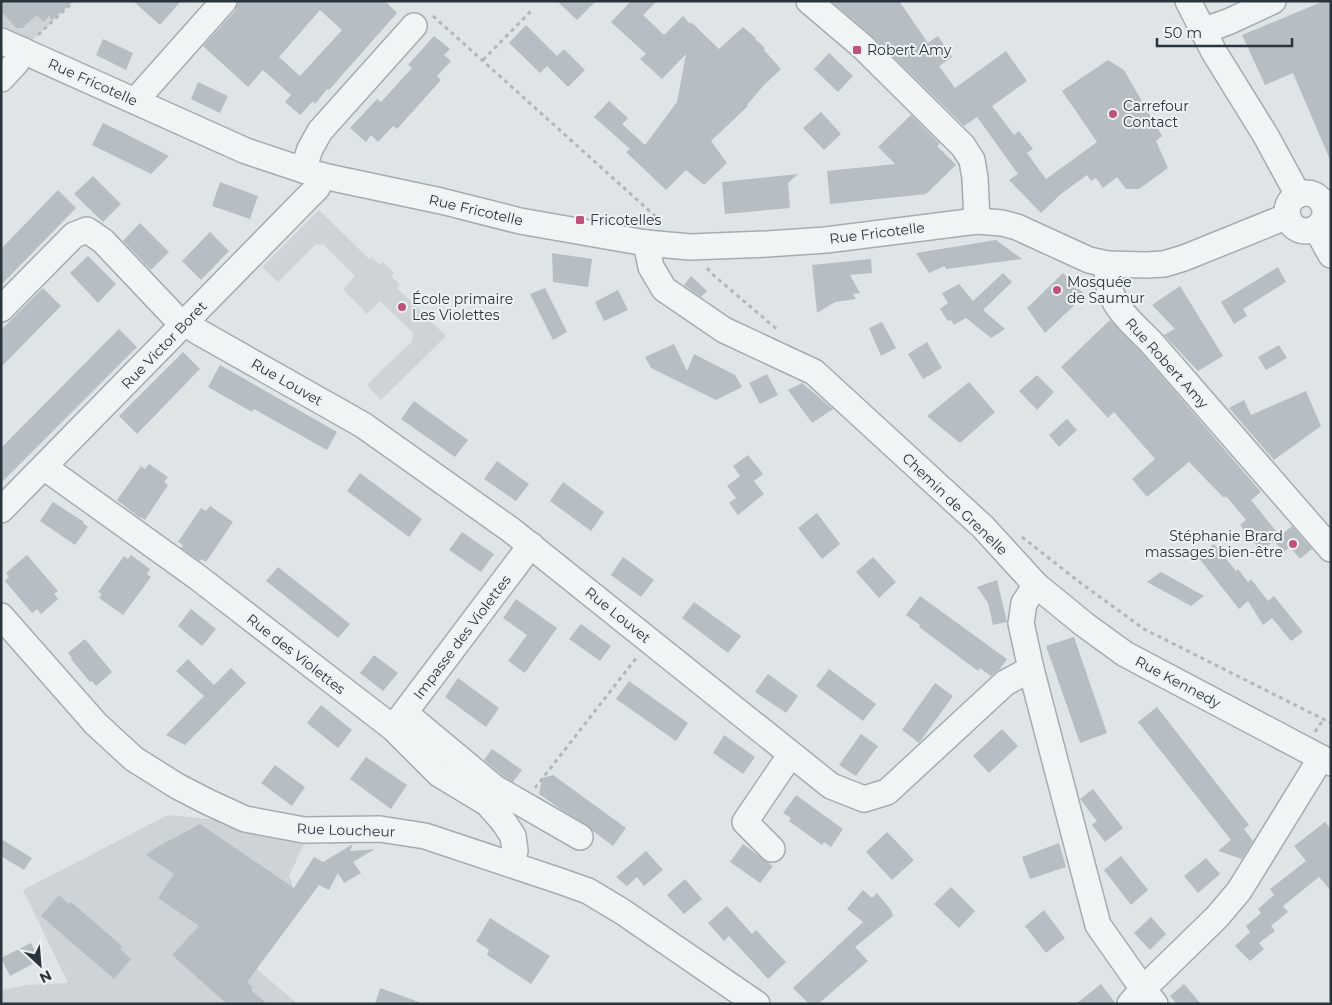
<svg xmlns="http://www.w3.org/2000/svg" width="1332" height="1005" font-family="Montserrat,sans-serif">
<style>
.built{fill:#ced3d8}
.building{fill:#b7bec3;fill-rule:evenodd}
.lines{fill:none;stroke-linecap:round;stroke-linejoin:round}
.minor-casing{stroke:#a5acb0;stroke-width:28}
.path{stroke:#b1b7ba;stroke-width:3;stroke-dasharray:4 4;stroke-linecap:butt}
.minor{stroke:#f1f4f5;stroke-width:25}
.poi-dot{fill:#be5279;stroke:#eef2f4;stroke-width:2}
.labels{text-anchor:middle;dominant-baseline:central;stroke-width:4;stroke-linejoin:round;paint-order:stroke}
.poi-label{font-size:14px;fill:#2a343c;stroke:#eef2f4;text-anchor:start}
.street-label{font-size:14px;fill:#2a343c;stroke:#eef2f4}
</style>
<rect width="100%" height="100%" fill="#dfe4e7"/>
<g class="built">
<polygon points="1,1 74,1 22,50 1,39"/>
<polygon points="319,210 369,259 372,257 380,265 383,262 394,273 391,276 400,285 397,288 446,336 381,400 367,385 412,341 413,333 380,301 367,314 343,289 355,276 324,245 316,244 278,282 262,267"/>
<polygon points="168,815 225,821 305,842 289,876 293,885 245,959 298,1004 1,1004 1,990 27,985 68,983 23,890"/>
</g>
<g class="building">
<polygon points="1,1 73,1 52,20 49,16 43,22 37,15 22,28 16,28 1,11"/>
<polygon points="133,1 181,1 160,25"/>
<path d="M239,1H385L397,13L329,90L327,89L315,104L313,101L300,115L285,102L291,95L263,70L248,87L203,46L235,11ZM320,10L342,30L300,76L279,57Z"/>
<polygon points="557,1 596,1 577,20"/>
<polygon points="631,1 657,1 643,15 664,35 683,16 690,24 691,22 719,49 743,27 756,38 755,39 765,48 764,50 781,69 763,86 747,105 748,106 711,141 727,163 704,185 686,170 666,190 626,152 630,149 594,117 609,101 628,118 622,124 645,145 677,102 686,54 662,79 640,59 646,54 611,22"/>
<polygon points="831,1 899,1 928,43 938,36 952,57 939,66 955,88 1006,51 1027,81 992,106 1014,135 1019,131 1033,149 1027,153 1046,179 1097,142 1062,91 1108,60 1124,70 1162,136 1156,141 1168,168 1139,189 1126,189 1117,177 1103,188 1096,178 1091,181 1087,175 1061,194 1041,213 1009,180 1018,174 977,117 964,126 873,37"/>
<polygon points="1324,1 1331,1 1331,162 1293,73 1265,85 1242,35"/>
<polygon points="526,25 557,56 564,49 585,70 568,87 547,66 540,73 509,43"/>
<polygon points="434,36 450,49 444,55 451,61 437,76 441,80 397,129 393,126 378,142 371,135 366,142 350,128 377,99 381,102 412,68 408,65"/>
<polygon points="103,39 133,53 126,70 96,55"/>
<polygon points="829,53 853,76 838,92 814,69"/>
<polygon points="198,82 228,96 220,113 191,99"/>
<polygon points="821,112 841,134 824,150 803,128"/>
<polygon points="911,115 940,144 937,146 956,165 926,194 830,204 827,171 895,164 878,147"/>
<polygon points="103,123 122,132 169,156 151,174 92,145"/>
<polygon points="798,174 788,183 790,208 725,214 722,182"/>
<polygon points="93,176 121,204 103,222 74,194"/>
<polygon points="220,182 258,196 250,219 212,206"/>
<polygon points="58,190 76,208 1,285 1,249"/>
<polygon points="140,223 169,252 151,270 123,241"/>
<polygon points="210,232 229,251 201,280 182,261"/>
<polygon points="996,240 1022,259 946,269 945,266 929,273 916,253"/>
<polygon points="552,253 592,259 588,287 553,282"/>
<polygon points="88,256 116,284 98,303 70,273"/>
<polygon points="871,259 872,273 850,275 860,293 853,294 856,299 835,302 817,313 812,265"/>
<polygon points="1278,267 1286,282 1243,309 1247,316 1234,324 1221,302"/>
<polygon points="1003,273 1012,282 983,310 1005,329 991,338 966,318 954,325 951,320 948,321 940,309 948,303 942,293 959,284 973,301"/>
<polygon points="1063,273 1085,295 1045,333 1027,308"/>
<polygon points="691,276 707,291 701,297 684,285"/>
<polygon points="1180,286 1223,356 1198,371 1164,335 1175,329 1152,305"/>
<polygon points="43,288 61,306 1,367 1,330"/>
<polygon points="545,288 567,332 553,340 530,294"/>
<polygon points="618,290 628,310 604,321 595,302"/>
<polygon points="1110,320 1140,351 1261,492 1251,500 1280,536 1292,526 1312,549 1300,559 1290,547 1284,552 1274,541 1261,551 1240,525 1246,520 1226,496 1224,498 1189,462 1147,497 1132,479 1155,459 1114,412 1108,418 1061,367"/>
<polygon points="882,322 896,348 881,356 869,328"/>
<polygon points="119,329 137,347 1,483 1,448"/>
<polygon points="927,342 942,368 923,379 908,354"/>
<polygon points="674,344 687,371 694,354 735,375 742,387 716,400 651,368 645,357"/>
<polygon points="1279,345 1287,358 1266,370 1258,357"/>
<polygon points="183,352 200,369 137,434 119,416"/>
<polygon points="220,365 337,432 327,450 254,409 252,412 208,387"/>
<polygon points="767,374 778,395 760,404 749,383"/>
<polygon points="1037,375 1054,392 1037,410 1019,391"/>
<polygon points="969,382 995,412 960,443 927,416"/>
<polygon points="802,383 833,409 812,423 788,390"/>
<polygon points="1306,391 1321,426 1274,460 1229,408 1244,400 1251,415"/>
<polygon points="414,401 468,440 455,457 401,419"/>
<polygon points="1067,419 1077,430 1059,447 1049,435"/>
<polygon points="748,455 763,474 754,481 764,494 738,515 729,503 736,498 727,486 740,476 733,466"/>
<polygon points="497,461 529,484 516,501 484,479"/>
<polygon points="149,464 168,477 164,482 168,485 145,520 140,517 140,518 117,500 141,466 145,469"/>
<polygon points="360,473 422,519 409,537 347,491"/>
<polygon points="563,482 604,512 591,531 550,501"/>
<polygon points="53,502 84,522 83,523 88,527 75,545 40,521"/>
<polygon points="210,506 233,522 206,562 202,559 200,561 181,548 183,545 178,542 201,508 206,511"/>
<polygon points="817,513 840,544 822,559 798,528"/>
<polygon points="462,532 494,554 481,572 449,550"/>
<polygon points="1214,544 1236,571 1238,569 1248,582 1251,579 1268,601 1274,596 1303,632 1291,641 1272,618 1263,625 1248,601 1239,609 1198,557"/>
<polygon points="27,555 58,591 54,594 58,599 41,614 37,609 32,613 5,581 9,577 6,573"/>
<polygon points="131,555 150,569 147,574 151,577 123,615 99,598 102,594 98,592 124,556 128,559"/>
<polygon points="623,557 654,580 641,597 611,575"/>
<polygon points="873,557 896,582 879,598 856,572"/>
<polygon points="278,567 350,624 338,638 266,581"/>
<polygon points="1161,572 1179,582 1204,596 1191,606 1147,582"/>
<polygon points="997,580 1007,622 993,625 988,603 977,587"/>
<polygon points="920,596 1007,659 1000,669 991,676 980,668 978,671 919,627 920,625 906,615"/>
<polygon points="516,599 557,628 525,673 508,661 527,635 503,618"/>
<polygon points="694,602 741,636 728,653 682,618"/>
<polygon points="191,609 216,629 202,646 178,626"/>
<polygon points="581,624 611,646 600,661 569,639"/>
<polygon points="1074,637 1107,733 1080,743 1046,646"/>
<polygon points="85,639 112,672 96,686 92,681 90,682 71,659 72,658 68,653"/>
<polygon points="374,655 398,673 383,691 360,673"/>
<polygon points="188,659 214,685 231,668 246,683 185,745 166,735 204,696 176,671"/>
<polygon points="829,669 876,704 863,721 816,686"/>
<polygon points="768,674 798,696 786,713 755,692"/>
<polygon points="458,678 499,708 486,727 445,697"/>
<polygon points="629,681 688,723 676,741 616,699"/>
<polygon points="935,683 953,696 919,743 902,730"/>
<polygon points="321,705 352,730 338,748 307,723"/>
<polygon points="1157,707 1249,825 1244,829 1253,841 1242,859 1218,851 1231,840 1138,722"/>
<polygon points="1002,729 1018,746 989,773 973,756"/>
<polygon points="861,734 878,746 856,776 839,765"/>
<polygon points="724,735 755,757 743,774 713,753"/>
<polygon points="492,749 522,770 513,782 503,776 484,760"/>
<polygon points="366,757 407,785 391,809 350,779"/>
<polygon points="275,765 305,787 292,806 261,783"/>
<polygon points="553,775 626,828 613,846 593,831 587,825 565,812 539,794 542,778"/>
<polygon points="1093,789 1123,828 1105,842 1092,825 1097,821 1080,799"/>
<polygon points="796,795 843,829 831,847 824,842 822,845 789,821 791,818 783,813"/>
<polygon points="1325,822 1331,829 1331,891 1319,877 1283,906 1288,912 1271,926 1275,931 1259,943 1264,949 1250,961 1235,946 1250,932 1246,926 1261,913 1258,909 1274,895 1270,889 1306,861 1294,846"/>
<polygon points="200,824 294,888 314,857 323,862 353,844 350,851 375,849 353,862 361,873 344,883 338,873 329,890 319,885 247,982 253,988 251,990 267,1004 227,1004 172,955 199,926 158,898 174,874 146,855 157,847"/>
<polygon points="887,832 914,860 892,880 866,852"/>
<polygon points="1,839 32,858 24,870 1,856"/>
<polygon points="1059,843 1066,867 1030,879 1022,857"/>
<polygon points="743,844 773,866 760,883 730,862"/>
<polygon points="646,851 663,870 644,886 637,877 627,886 616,877"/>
<polygon points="1121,856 1148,890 1131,905 1104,870"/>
<polygon points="1206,858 1220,874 1198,893 1184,876"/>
<polygon points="685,879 702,899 684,914 667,895"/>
<polygon points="951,887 975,911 959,928 934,904"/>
<polygon points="863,890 872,898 877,893 891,910 893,916 855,947 868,961 818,1004 809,1004 793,988 863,922 847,909"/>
<polygon points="59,895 69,904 71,902 122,946 120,949 131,959 114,979 41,916"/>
<polygon points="727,906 752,934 756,930 786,962 768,979 729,936 724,941 708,923"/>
<polygon points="1044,910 1065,938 1046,953 1025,926"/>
<polygon points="1151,917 1166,934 1150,950 1134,933"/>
<polygon points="490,918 550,956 531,984 487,955 489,950 476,941"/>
<polygon points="31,943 40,960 10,976 1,958"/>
<polygon points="1101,984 1116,1004 1076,1004"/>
<polygon points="1184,984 1201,1004 1177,1004 1170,996"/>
<polygon points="380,988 419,1002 419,1004 375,1004"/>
</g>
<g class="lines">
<defs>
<g id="minor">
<polyline points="809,1 863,47 963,146 972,160 975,178 977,221"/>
<polyline points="1188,1 1214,52 1266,136 1298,195"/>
<polyline points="1203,31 1230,21 1273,1"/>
<polyline points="1,41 246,151 303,170 323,176 441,201 520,221 646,243 690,247 767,244 826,240 977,221 1002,223 1017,227 1089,260 1107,264 1146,265 1164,264 1184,258 1288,216"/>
<polyline points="1,79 16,63 22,50"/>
<polyline points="135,101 224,1"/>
<polyline points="303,170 310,149 320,131 414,26"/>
<circle cx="1306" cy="212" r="19"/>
<polyline points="1316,228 1331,255"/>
<polyline points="646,243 651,267 664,289 724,330 814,372 983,527 1036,585 1085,625 1125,654 1331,763"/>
<path d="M1107,264C1105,302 1126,317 1150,341L1331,549"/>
<polyline points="1,309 74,235 87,230 103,241 175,317 197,331 363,425 511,530 831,786 864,799 887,792 1005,683 1031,669"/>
<polyline points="44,467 196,576 393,728 439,774 487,803 503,821 513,836 515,851 511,864"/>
<polyline points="1,510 307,198 317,188 323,176"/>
<polyline points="1036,585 1024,603 1021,623 1031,669 1098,925 1143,989 1130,1004"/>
<polyline points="1,616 96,724 134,759 177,786 208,802 245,819 304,830 380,829 425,836 560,881 588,891 623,912 757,1004"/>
<polyline points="405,713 495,788 580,837"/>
<polyline points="393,728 531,545"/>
<polyline points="772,849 745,822 791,754"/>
<polyline points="1155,1004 1143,989 1217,917 1239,891 1321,758"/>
</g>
</defs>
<use href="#minor" class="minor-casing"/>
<g class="path">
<polyline points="433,16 664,224"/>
<polyline points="38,35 74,1"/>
<polyline points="483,60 531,11"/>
<polyline points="707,268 712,274 779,331"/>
<polyline points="1022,537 1078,581 1144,629 1331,723"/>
<polyline points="1315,732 1323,720"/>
<polyline points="535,788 637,657"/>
</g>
<use href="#minor" class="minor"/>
</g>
<g class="poi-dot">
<rect x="852" y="45" width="10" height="10" rx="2.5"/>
<circle cx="1113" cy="114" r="5"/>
<rect x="575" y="215" width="10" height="10" rx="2.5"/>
<circle cx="1057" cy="290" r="5"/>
<circle cx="402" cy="307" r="5"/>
<circle cx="1293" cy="544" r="5"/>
</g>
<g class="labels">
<g class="poi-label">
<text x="867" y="50">Robert Amy</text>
<text x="1123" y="106">Carrefour<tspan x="1123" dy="16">Contact</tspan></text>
<text x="590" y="220">Fricotelles</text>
<text x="1067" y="282">Mosquée<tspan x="1067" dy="16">de Saumur</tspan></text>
<text x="412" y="299">École primaire<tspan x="412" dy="16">Les Violettes</tspan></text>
<text x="1283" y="536" text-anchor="end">Stéphanie Brard<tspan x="1283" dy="16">massages bien-être</tspan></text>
</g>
<g class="street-label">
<text transform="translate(93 82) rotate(24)">Rue Fricotelle</text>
<text transform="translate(476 210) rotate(13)">Rue Fricotelle</text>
<text transform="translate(877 233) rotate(-7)">Rue Fricotelle</text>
<text transform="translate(164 345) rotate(-46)">Rue Victor Boret</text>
<text transform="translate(1167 363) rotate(48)">Rue Robert Amy</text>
<text transform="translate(287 382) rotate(30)">Rue Louvet</text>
<text transform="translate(955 504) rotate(44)">Chemin de Grenelle</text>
<text transform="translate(618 615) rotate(39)">Rue Louvet</text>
<text transform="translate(462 637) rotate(-53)">Impasse des Violettes</text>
<text transform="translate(296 654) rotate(38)">Rue des Violettes</text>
<text transform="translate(1178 682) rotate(28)">Rue Kennedy</text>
<text transform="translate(346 830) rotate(2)">Rue Loucheur</text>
</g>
</g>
<rect width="1332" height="1005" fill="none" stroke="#2a343c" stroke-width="5"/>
<g transform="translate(40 965) rotate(154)" stroke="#eef2f4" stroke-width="4" paint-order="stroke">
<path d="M0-4L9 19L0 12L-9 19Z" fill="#2a343c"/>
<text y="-8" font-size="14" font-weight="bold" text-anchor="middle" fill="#2a343c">N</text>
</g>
<path d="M1157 38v8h135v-8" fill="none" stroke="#2a343c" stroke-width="2.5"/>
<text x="1164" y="38" font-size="15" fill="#2a343c" stroke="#eef2f4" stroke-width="4" paint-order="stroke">50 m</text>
</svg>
